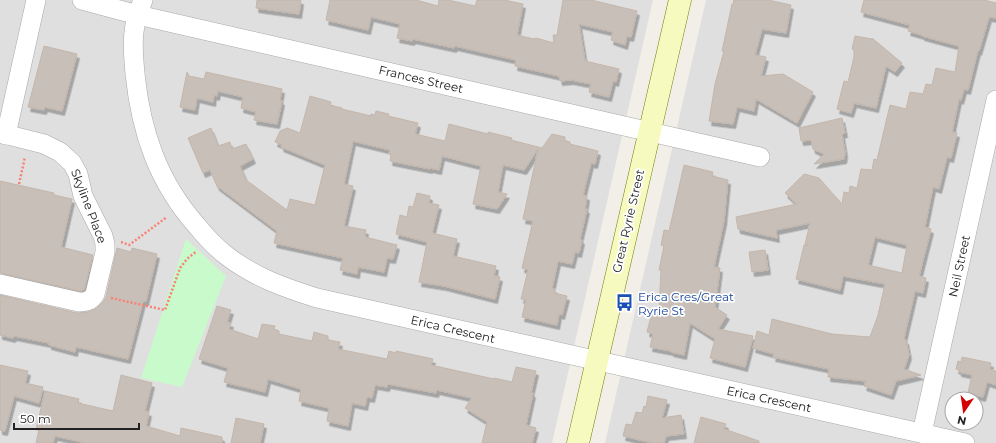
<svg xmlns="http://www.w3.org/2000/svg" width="996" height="443" font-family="Montserrat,sans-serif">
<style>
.residential{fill:#e0dfdf;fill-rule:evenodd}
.park{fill:#c8facc}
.building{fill:#c7bfb8;stroke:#c4b6ab;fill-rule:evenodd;filter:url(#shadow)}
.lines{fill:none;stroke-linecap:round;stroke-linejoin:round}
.street-casing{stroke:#a9a9a9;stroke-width:20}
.secondary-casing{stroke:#707d05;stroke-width:23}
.path{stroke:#fa8072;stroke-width:2.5;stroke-dasharray:2 2;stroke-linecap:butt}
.street{stroke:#fff;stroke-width:19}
.secondary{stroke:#f7fabf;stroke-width:22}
.labels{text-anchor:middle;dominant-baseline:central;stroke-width:3.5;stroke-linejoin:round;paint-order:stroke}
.street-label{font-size:12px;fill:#222;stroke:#fff}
.transit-label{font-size:12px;fill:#164399;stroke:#fff;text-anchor:start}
</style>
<defs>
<filter id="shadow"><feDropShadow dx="2.5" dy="4.5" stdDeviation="0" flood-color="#0004"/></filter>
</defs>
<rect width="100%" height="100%" fill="#f2efe9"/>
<g class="residential">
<polygon points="0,0 653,0 552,443 0,443"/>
<path d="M706,0H996V443H605ZM952,399H976V423H952Z"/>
</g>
<polygon class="park" points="186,239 226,276 182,387 141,378"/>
<g class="building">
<polygon points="257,0 301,0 299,14 256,8"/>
<polygon points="330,0 416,0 438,6 439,0 448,0 475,6 477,0 504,0 523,4 517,35 534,39 536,38 554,43 553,35 557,35 563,0 591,0 637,11 631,37 627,36 625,45 611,40 613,32 579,24 585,61 619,69 616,82 613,81 609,97 589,92 591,84 571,80 560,81 559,76 515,66 516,60 455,46 454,48 413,39 412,41 397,38 400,24 371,17 368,30 326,20"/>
<polygon points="734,0 768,0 791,5 786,33 762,29 755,55 766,57 761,76 783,74 813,92 797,123 756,99 754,111 737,107 733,124 709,121 715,84 724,51 722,51 732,4 733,4"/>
<path d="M864,0H984L996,3V18L989,17L979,51L978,50L968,90L964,89L961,100L959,99L952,132L957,133L951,158L947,157L939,189L933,187L925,227L931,229L919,276L926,278L923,293L915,291L904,338L906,340L909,355L904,369L921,375L896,381L891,395L864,386L866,381L828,377L829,369L773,357L774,354L753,348L757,331L769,335L772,319L832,334L870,337L878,315L885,284L843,276L840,290L796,279L804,245H808L805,244L810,223L776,230L777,238L738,229L736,217L797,204L785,193L804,174L819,178L842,204L844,192L849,193L850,186L857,188L861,169L872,170L874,159L877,160L890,105L906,109L910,92L923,94L926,84L932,85L936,68L955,72L959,46L922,36V35L908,31L910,25L861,12ZM875,237L907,245L902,273L868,265Z"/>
<polygon points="855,36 872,39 872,38 902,63 895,72 886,66 876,108 854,103 851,113 837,109 844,81 848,82 854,57 854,50 852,49"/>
<polygon points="44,46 77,54 62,111 45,107 44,110 28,107"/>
<polygon points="187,72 189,76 204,79 206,72 282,89 280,100 282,101 277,124 254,120 256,112 241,108 243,97 218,91 217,96 214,95 213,102 197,98 195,110 180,107"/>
<polygon points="310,96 331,102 330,105 342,108 342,109 371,116 371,114 375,115 376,111 389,114 388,116 418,123 415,134 445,141 449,124 488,134 488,132 512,138 511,140 542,148 552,134 565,137 565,141 570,142 570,144 598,151 595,164 591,163 583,195 587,196 585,209 587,209 580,239 582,240 579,253 575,252 572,264 558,261 552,288 555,289 554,293 567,296 562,315 559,314 557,325 522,317 526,300 521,299 528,270 522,268 533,221 523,219 538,149 524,170 503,165 498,192 507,194 497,209 473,204 481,166 442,156 439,170 430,168 430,169 390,161 391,154 389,153 390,150 353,141 344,184 353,186 344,226 366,230 365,237 397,245 393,259 387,258 384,272 358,267 357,274 340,270 343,258 274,243 277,231 217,186 210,170 203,173 188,138 211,128 218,146 230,142 232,149 246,144 253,159 240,166 246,180 287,210 290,199 315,205 325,165 281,147 282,145 275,142 280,131 287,128 300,133"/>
<polygon points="842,118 845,133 842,134 845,153 844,159 814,164 824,154 813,149 811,140 801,141 799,128"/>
<polygon points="684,165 713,172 712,176 728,180 724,221 714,267 720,268 715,307 727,315 718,329 753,336 745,367 710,358 715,339 690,323 684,355 671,352 671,351 650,347 653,334 647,332 653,309 659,310 661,270 659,270 664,246 661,245 664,230 669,231"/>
<polygon points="0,181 54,193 54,195 72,199 61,247 93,255 84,290 80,291 0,273"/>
<polygon points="417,193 430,196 429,203 439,205 432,233 457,239 453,256 496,266 494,276 500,277 495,299 444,286 419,282 427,242 396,234 400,215 407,217 409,206 413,207"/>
<polygon points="117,248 131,252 132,248 157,254 146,301 143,301 128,359 76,347 75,352 49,345 49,343 14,336 13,338 0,335 0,295 77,313 88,312 97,308 103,302 106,297"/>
<polygon points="765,250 768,270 752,272 749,252"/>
<polygon points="217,306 231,310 227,322 231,323 229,329 258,339 262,324 275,326 274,329 279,331 279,334 312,341 314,332 328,336 328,340 340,342 338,349 387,359 389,351 396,353 396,351 433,359 431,365 494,379 494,378 512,382 516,367 536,371 531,393 533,393 526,425 536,428 532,443 482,443 487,422 465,408 472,398 437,390 436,393 388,384 387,387 375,385 372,398 367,397 365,406 352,403 348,426 327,421 329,408 299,401 301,389 268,379 265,392 224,382 228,368 199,359"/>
<polygon points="962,357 991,363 990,369 996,371 996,385 987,382 983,397 968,393 972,375 959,372 959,370 956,369 958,361 961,362"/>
<polygon points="0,365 28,371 25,383 43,387 39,403 14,396 5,431 0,430"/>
<polygon points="121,375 152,383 145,411 149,412 146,426 180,436 181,428 222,437 222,443 86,443 55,436 53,443 36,443 39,430 36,430 45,391 79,399 78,403 113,411"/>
<polygon points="648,396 667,400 662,418 681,415 684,434 666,436 664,443 653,443 623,436 626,424 632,425 636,412 642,413 644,406 646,407"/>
<polygon points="701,417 726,424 724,429 759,441 759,443 694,443"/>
<polygon points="236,418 264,424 260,443 231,443"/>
</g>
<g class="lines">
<defs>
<g id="street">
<polyline points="82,0 138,15 760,157"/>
<path d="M143,0C139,10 135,21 134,32C132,46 134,60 135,74C141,132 158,182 197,226C206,237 215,247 227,256C254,277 285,288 317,298L965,443"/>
<path d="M0,133L44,144L60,152L72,163L78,174L83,196L103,236L105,244V252L95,294C91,301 86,302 79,302L0,284"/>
<polyline points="6,135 36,0"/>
<polyline points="922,433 996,100"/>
</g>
<polyline id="secondary" points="578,443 680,0"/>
</defs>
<use href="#street" class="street-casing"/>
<use href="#secondary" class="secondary-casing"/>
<g class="path">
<polyline points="19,184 25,157"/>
<polyline points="121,242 129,245 167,217"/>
<polyline points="111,298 165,310 180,268 187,259 197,251"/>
</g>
<use href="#street" class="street"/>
<use href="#secondary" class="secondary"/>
</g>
<defs>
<symbol id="bus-bare" viewBox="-9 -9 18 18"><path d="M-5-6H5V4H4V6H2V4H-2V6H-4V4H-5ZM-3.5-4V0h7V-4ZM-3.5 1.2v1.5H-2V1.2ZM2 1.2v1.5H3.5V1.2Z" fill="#1a4fb4" stroke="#fff" stroke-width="2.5" paint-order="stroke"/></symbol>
</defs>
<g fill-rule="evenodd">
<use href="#bus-bare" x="612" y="290" width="25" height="25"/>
</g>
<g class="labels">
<g class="street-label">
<text transform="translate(421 79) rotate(13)">Frances Street</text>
<text transform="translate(89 206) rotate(69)">Skyline Place</text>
<text transform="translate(628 221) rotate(-77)">Great Ryrie Street</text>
<text transform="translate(959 266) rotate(-78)">Neil Street</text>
<text transform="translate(453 329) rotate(13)">Erica Crescent</text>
<text transform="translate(769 399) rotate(12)">Erica Crescent</text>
</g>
<g class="transit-label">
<text x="638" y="296">Erica Cres/Great<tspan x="638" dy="14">Ryrie St</tspan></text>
</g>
</g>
<g transform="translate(964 411) rotate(193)"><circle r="19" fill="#ffffff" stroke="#a7a7a7"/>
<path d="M0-3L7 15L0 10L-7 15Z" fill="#d40000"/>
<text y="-6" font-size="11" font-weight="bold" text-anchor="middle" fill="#222222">N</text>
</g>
<path d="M14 423v6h125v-6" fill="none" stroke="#222222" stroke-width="2"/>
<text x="20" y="423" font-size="12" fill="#222222" stroke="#ffffff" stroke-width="3" paint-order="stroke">50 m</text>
</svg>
